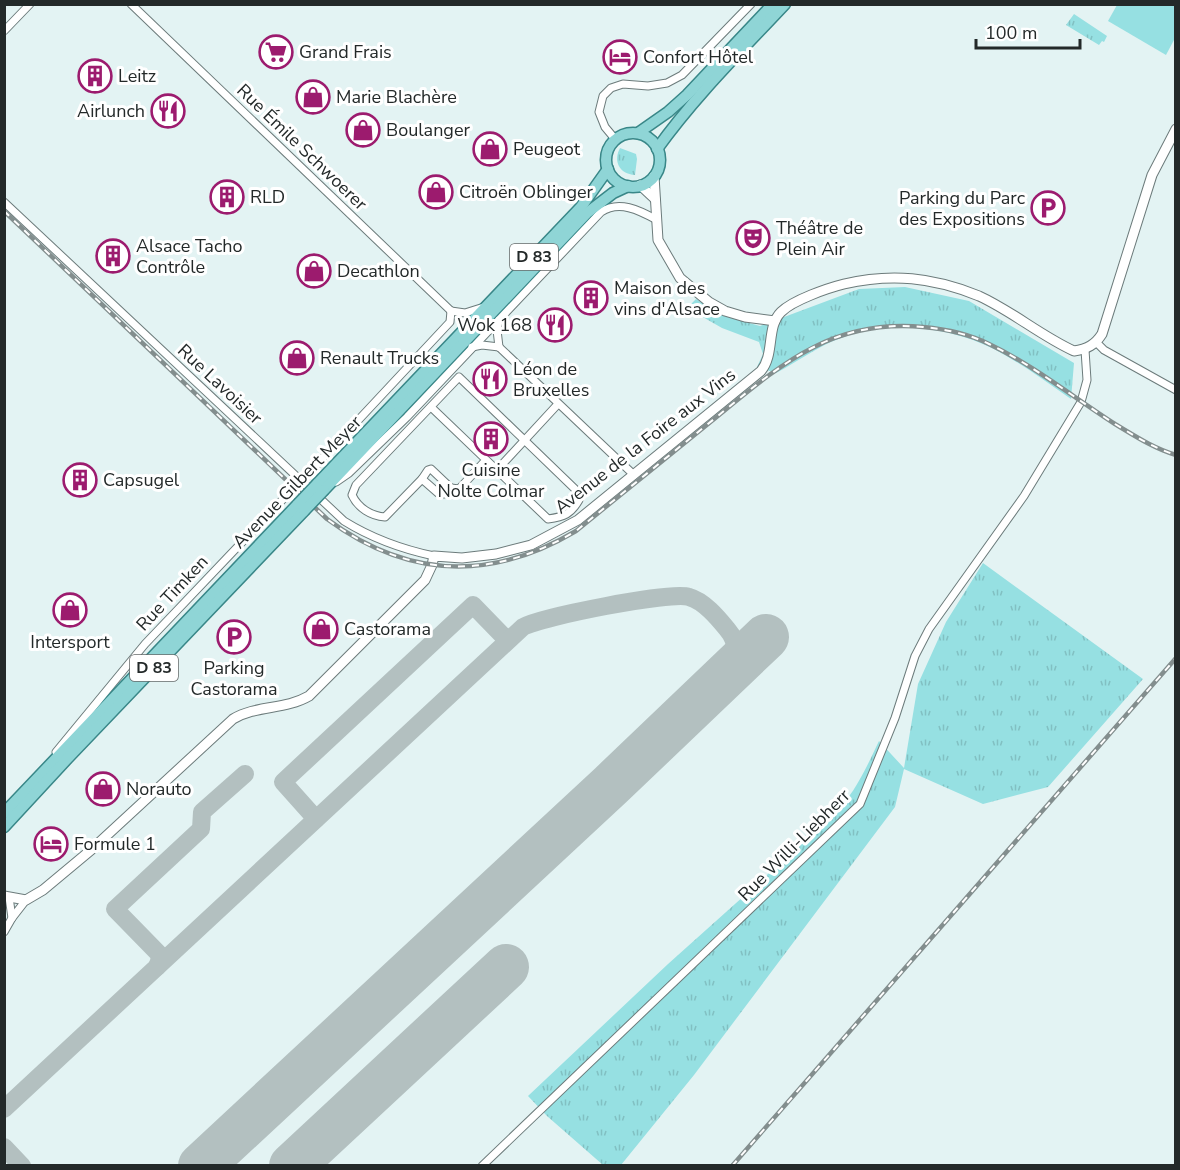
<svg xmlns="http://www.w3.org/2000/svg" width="1180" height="1170" font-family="'Nunito Sans',sans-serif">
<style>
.grass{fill:url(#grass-tufts)}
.pitch{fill:#96e0e2}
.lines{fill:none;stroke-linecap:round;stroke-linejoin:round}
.taxiway{stroke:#b3c0c0;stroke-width:18}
.runway{stroke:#b3c0c0;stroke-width:46}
.minor-casing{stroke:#6c7b7b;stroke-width:9}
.tertiary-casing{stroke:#6c7b7b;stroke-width:11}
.primary-casing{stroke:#398788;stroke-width:13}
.minor{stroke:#fff;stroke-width:7}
.tertiary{stroke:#fff;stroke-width:9}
.primary{stroke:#8fd5d6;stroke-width:10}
.rail-casing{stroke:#838e8e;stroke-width:4.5}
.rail{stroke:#fff;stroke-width:2;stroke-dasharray:7;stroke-linecap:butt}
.minor-bridge-casing{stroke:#6c7b7b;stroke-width:9;stroke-linecap:butt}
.primary-bridge-casing{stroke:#398788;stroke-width:13;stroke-linecap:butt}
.minor-bridge{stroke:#fff;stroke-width:7}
.primary-bridge{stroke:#8fd5d6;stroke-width:10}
.labels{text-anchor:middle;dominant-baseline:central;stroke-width:6;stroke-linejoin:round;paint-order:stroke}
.shield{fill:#fff;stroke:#656969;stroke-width:1.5}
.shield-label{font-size:16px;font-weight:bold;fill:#232929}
.poi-label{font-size:18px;fill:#232929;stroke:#fff;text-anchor:start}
.street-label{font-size:18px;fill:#232929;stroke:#fff}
</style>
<defs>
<pattern id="grass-tufts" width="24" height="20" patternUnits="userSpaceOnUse" patternTransform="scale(1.5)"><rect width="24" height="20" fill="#96e0e2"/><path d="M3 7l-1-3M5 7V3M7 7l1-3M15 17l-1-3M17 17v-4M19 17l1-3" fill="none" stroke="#81c0c2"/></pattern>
</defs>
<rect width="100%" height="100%" fill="#e3f3f3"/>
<g class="grass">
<polygon points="1074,14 1107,36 1104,42 1102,41 1099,45 1066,25"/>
<path d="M620,148L636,154L637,159L635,175C619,174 613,161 620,148Z"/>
<path d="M905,287L969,301L1074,363L1071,399C1046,382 1021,363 994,349C948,326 889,320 841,338C818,346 797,362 776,373L757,367L763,354L759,342L722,328L687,308L696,299L724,316L760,326L859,289Z"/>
<path d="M983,563L1143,679L1048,787L983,804L904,769L895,807L694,1075L621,1165H603L547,1116L528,1096L668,964L765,877L817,824C847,813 866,768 879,741L904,768L918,684L946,622Z"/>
</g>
<polygon class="pitch" points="1117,5 1175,5 1175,38 1166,55 1108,21"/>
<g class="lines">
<g class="taxiway">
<polyline points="316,819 283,782 473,605 507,640"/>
<polyline points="157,967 160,959 158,953 115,909 201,829 202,812 245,774"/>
<path d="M4,1109L523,627C541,617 671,591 689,597C704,601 718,618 727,629C740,644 737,660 727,675"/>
<polyline points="4,1147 22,1166"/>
</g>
<g class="runway">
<polyline points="201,1166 611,785 766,637"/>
<polyline points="292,1166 506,967"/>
</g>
<defs>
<g id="minor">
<polyline points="131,4 451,311"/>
<polyline points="4,31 30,4"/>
<polyline points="615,139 605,127 599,112 603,96 611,88 623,84 648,86 667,83 682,75 751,4"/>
<path d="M4,202L344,521C373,539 401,549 434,556"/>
<polyline points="451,311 465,313 484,307"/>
<polyline points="1097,343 1104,350 1176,390"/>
<polyline points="472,347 482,345 499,347"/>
<polyline points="499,347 634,475"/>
<polyline points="499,347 497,330 499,320"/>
<path d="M431,407L548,519C564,517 571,514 579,500L576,490L459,377L356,485L352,495C358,508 371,516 385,517L422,479L438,493L444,494L451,488L459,489L486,460"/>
<polyline points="497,470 558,404"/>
<polyline points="307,475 450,322 451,311"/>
<polyline points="422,479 428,470 431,469 451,488"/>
<path d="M336,482L349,473L407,417L601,212C619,200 639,210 657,220"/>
<polyline points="56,752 145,644 287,495"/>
<polyline points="9,897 12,918"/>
<polyline points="4,932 12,918 26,900"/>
<polyline points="482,1166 860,804 895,718 915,656 929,629 1024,496 1081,402 1087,380 1085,350"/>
</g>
<g id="tertiary">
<polyline points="654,176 658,240 680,278 709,302 725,311 745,317 775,321"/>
<polyline points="640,185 655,199"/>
<path d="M4,896L26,900L43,890L91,850L233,719C256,705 285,710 309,696L425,580L432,565L434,556L462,558L496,554L531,545L578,520L761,371C775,354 766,327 781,312C793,300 828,288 844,284C891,273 933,277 979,296C1012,311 1041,336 1074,351C1087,349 1095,345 1102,334L1152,175L1176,129"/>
</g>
<g id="primary">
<polyline points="638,133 668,112 687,95 773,4"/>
<circle cx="633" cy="160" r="27"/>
<path d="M657,149C695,96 741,51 785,4"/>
<polyline points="317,484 581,207 608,169"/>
<polyline points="324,490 587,213 613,193 628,186"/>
<polyline points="4,813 298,504"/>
<polyline points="4,827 66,760 304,511"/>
</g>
</defs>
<use href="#minor" class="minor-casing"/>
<use href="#tertiary" class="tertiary-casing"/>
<use href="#primary" class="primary-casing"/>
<use href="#minor" class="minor"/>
<use href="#tertiary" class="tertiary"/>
<use href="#primary" class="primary"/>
<defs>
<g id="rail">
<path d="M4,211L327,519C407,578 490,582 576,531C618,497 661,462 703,428C773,372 825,318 923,327C945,329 969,334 989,344C1033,365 1073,397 1115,424C1135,436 1153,448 1176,455"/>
<polyline points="732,1166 1176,658"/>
</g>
</defs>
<use href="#rail" class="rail-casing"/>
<use href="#rail" class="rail"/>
<defs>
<polyline id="minor-bridge" points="287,495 307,475"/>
<g id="primary-bridge">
<polyline points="298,504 317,484"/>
<polyline points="304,511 324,490"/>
</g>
</defs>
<use href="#minor-bridge" class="minor-bridge-casing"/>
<use href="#primary-bridge" class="primary-bridge-casing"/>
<use href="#minor-bridge" class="minor-bridge"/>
<use href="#primary-bridge" class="primary-bridge"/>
</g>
<defs>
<symbol id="supermarket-ring" viewBox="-11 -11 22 22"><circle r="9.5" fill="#fff" stroke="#9c1b6e" stroke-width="1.5"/><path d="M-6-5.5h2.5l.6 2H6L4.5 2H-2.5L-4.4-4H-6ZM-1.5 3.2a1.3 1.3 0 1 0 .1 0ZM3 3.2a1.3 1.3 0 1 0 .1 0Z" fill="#9c1b6e"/></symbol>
<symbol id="hotel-ring" viewBox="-11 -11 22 22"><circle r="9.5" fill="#fff" stroke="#9c1b6e" stroke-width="1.5"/><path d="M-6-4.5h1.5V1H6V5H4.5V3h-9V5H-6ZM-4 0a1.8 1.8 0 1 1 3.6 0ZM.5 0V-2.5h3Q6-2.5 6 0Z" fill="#9c1b6e"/></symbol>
<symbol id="building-ring" viewBox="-11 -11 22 22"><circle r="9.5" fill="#fff" stroke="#9c1b6e" stroke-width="1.5"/><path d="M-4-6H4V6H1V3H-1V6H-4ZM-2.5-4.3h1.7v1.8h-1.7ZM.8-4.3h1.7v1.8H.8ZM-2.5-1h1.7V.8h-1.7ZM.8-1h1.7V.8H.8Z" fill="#9c1b6e"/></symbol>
<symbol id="shop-ring" viewBox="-11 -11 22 22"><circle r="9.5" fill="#fff" stroke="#9c1b6e" stroke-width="1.5"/><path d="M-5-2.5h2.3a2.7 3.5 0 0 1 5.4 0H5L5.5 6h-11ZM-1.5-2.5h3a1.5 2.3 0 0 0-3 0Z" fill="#9c1b6e"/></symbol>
<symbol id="restaurant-ring" viewBox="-11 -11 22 22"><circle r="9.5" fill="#fff" stroke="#9c1b6e" stroke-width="1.5"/><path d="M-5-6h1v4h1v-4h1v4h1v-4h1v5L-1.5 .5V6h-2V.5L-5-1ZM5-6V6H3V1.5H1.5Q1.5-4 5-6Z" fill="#9c1b6e"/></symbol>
<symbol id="parking-ring" viewBox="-11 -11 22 22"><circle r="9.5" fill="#fff" stroke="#9c1b6e" stroke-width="1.5"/><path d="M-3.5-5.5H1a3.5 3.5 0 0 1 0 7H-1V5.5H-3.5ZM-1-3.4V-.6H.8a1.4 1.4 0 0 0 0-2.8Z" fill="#9c1b6e"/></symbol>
<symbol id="theatre-ring" viewBox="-11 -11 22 22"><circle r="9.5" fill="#fff" stroke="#9c1b6e" stroke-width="1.5"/><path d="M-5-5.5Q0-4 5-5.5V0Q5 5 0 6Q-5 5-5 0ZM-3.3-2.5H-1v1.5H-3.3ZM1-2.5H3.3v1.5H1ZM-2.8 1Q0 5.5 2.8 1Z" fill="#9c1b6e"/></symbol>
</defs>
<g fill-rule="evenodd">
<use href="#supermarket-ring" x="257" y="33" width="38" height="38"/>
<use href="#hotel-ring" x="601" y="38" width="38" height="38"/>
<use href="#building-ring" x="76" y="57" width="38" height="38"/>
<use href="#shop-ring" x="294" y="78" width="38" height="38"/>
<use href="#restaurant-ring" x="149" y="92" width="38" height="38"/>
<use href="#shop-ring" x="344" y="111" width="38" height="38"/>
<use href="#shop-ring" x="471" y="130" width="38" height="38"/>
<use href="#shop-ring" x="417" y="173" width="38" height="38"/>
<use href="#building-ring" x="208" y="178" width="38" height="38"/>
<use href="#parking-ring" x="1029" y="189" width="38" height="38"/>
<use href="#theatre-ring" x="734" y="219" width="38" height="38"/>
<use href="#building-ring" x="94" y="237" width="38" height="38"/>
<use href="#shop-ring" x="295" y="252" width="38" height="38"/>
<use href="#building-ring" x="572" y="279" width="38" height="38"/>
<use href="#restaurant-ring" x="536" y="306" width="38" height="38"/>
<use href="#shop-ring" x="278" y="339" width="38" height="38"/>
<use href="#restaurant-ring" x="471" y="360" width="38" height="38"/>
<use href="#building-ring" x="472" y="420" width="38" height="38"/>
<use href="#building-ring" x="61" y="461" width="38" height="38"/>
<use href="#shop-ring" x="51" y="591" width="38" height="38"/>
<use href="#shop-ring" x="302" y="610" width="38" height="38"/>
<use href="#parking-ring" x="215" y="618" width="38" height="38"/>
<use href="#shop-ring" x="84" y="770" width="38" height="38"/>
<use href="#hotel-ring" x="32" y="825" width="38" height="38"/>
</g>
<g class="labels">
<g class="shield">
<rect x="510" y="244" width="48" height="26" rx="4.5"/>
<rect x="130" y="655" width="48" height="26" rx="4.5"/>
</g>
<g class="shield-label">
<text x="534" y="257">D 83</text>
<text x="154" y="668">D 83</text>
</g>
<g class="poi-label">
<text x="299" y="52">Grand Frais</text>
<text x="643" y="57">Confort Hôtel</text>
<text x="118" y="76">Leitz</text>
<text x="336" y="97">Marie Blachère</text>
<text x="145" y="111" text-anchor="end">Airlunch</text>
<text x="386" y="130">Boulanger</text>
<text x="513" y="149">Peugeot</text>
<text x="459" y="192">Citroën Oblinger</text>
<text x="250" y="197">RLD</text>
<text x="1025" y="198" text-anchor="end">Parking du Parc<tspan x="1025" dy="21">des Expositions</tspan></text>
<text x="776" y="228">Théâtre de<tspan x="776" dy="21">Plein Air</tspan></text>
<text x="136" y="246">Alsace Tacho<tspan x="136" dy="21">Contrôle</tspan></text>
<text x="337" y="271">Decathlon</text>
<text x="614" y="288">Maison des<tspan x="614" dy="21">vins d'Alsace</tspan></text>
<text x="532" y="325" text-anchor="end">Wok 168</text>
<text x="320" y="358">Renault Trucks</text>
<text x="513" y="369">Léon de<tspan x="513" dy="21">Bruxelles</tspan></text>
<text x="491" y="470" text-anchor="middle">Cuisine<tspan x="491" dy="21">Nolte Colmar</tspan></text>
<text x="103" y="480">Capsugel</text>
<text x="344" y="629">Castorama</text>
<text x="70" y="642" text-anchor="middle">Intersport</text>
<text x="234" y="668" text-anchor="middle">Parking<tspan x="234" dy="21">Castorama</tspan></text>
<text x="126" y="789">Norauto</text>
<text x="74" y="844">Formule 1</text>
</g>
<g class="street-label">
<text transform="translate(302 147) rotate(44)">Rue Émile Schwoerer</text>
<text transform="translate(220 384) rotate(43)">Rue Lavoisier</text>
<text transform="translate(645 441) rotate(-38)">Avenue de la Foire aux Vins</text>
<text transform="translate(297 482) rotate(-46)">Avenue Gilbert Meyer</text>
<text transform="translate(172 593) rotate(-47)">Rue Timken</text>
<text transform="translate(794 845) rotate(-45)">Rue Willi-Liebherr</text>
</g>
</g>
<rect width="1180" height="1170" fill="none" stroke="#232929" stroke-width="12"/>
<path d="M976 39v9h104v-9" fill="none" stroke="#232929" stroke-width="3"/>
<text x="985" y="39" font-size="18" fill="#232929" stroke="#ffffff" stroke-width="4.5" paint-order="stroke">100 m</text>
</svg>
